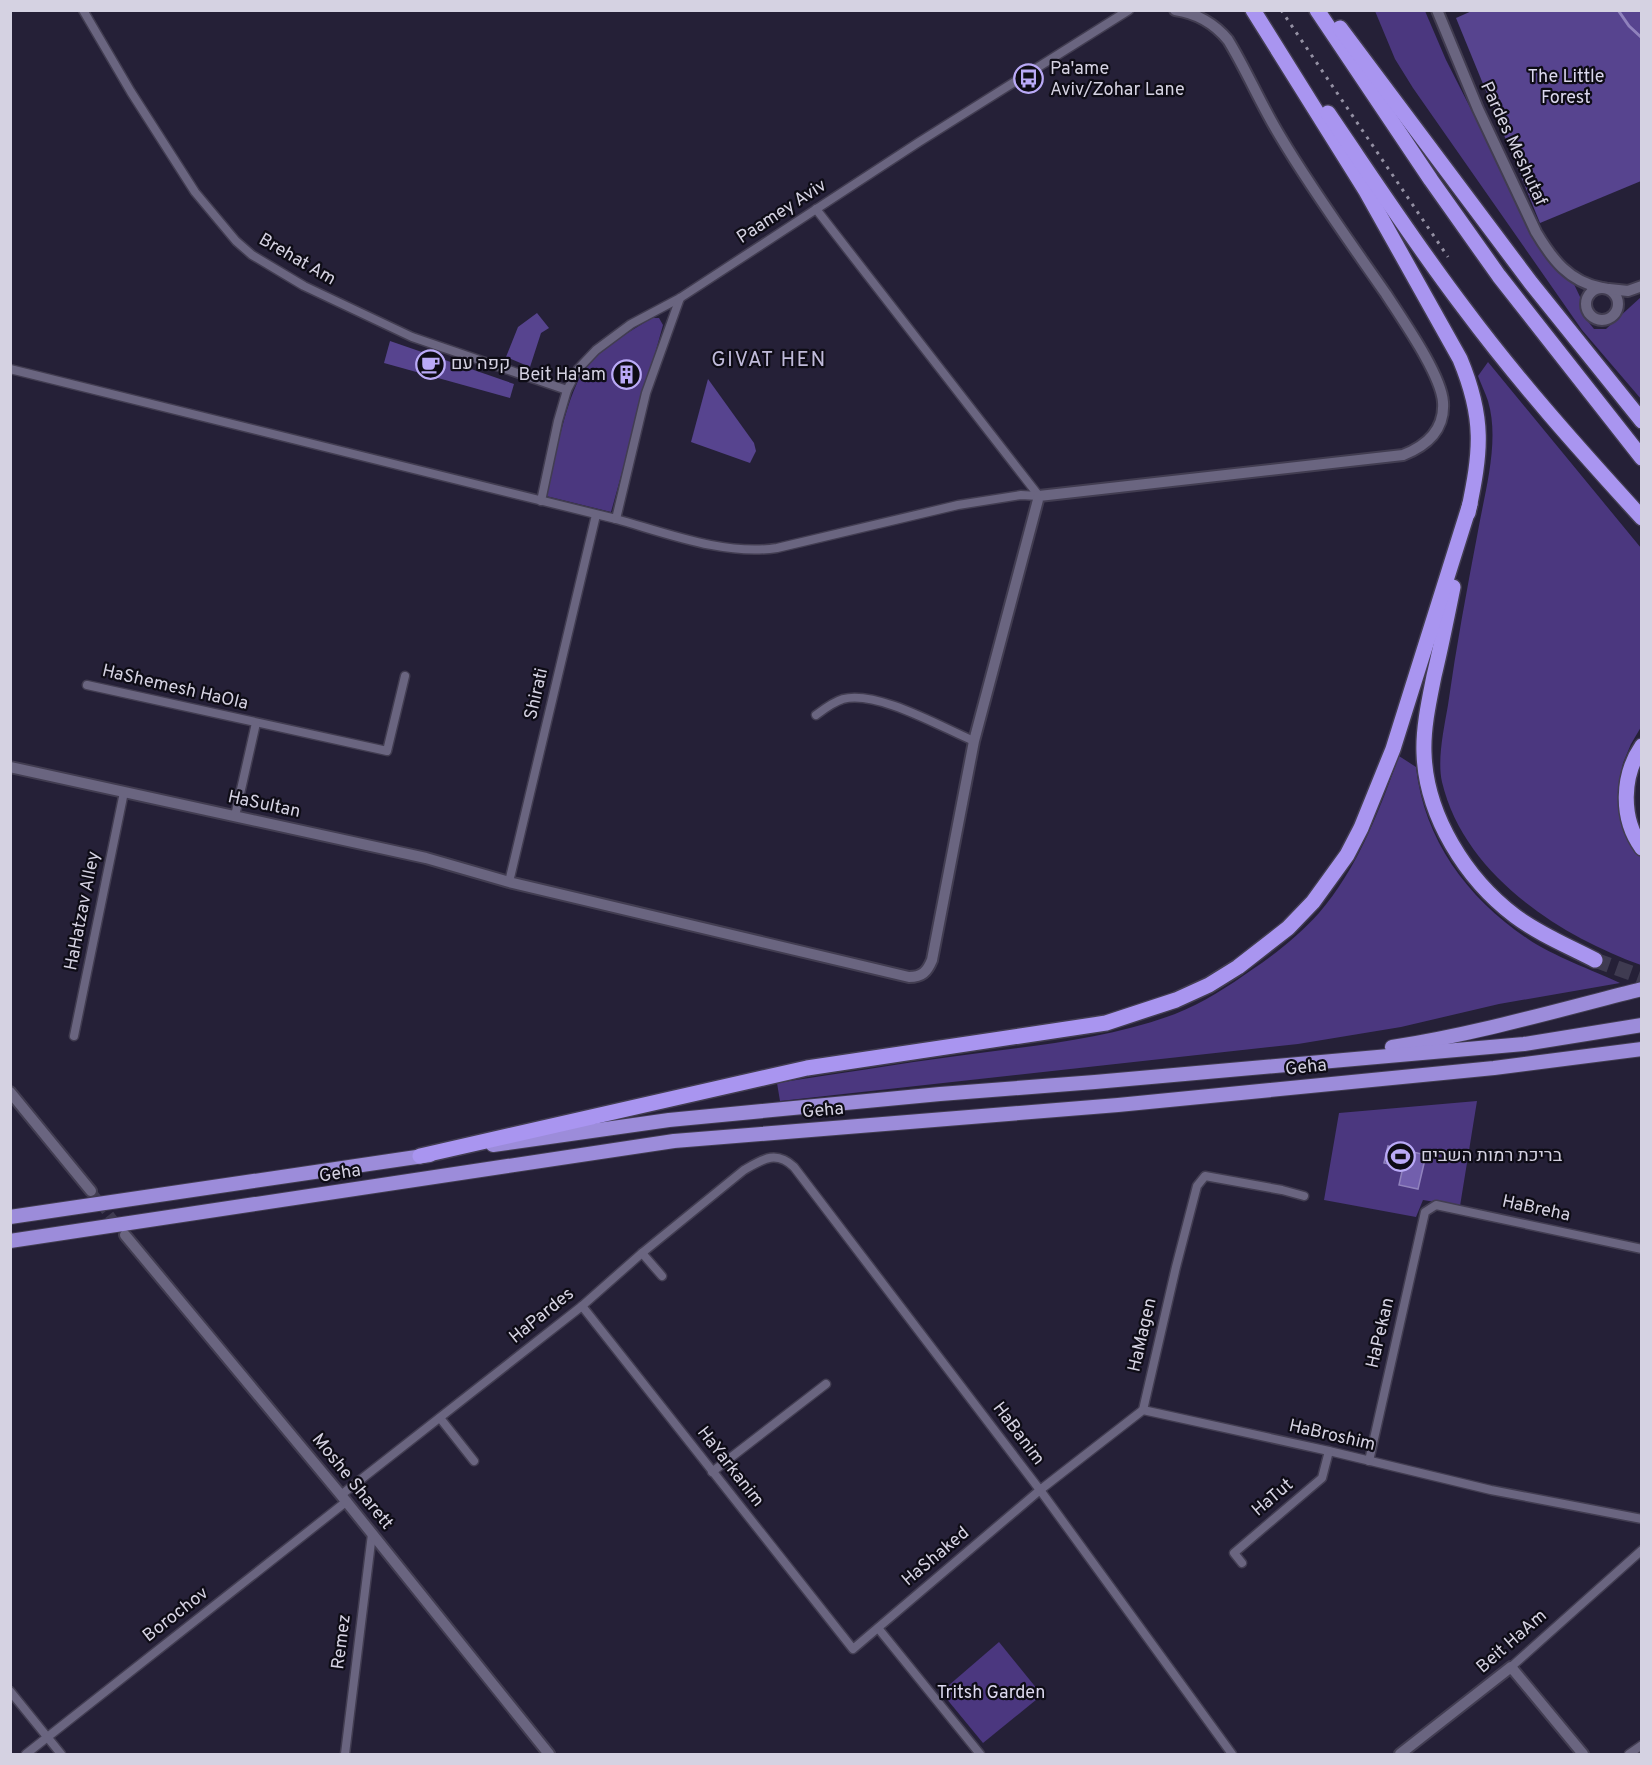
<svg xmlns="http://www.w3.org/2000/svg" width="1652" height="1765" font-family="Overpass,Heebo,sans-serif">
<style>
.green{fill:#4b377f}
.forest{fill:#57448f}
.water{fill:#725fad;stroke:#9082bd;stroke-width:1.5}
.lines{fill:none;stroke-linecap:round;stroke-linejoin:round}
.stream{stroke:#9082bd;stroke-width:3}
.tertiary-tunnel{stroke:#3f3b51;stroke-width:10;stroke-dasharray:10 5;stroke-linecap:butt}
.motorway-tunnel{stroke:#3f3b51;stroke-width:15;stroke-dasharray:15 8;stroke-linecap:butt}
.minor-casing{stroke:#423d51;stroke-width:11}
.tertiary-casing{stroke:#423d51;stroke-width:14}
.trunk-casing{stroke:#423d51;stroke-width:16}
.motorway-casing{stroke:#423d51;stroke-width:18}
.minor{stroke:#6a6580;stroke-width:8}
.tertiary{stroke:#6a6580;stroke-width:10}
.trunk{stroke:#9c8cda;stroke-width:14}
.motorway{stroke:#a995f0;stroke-width:15}
.rail{stroke:#9490a3;stroke-width:3;stroke-dasharray:3 6;stroke-linecap:butt}
.labels{text-anchor:middle;dominant-baseline:central;stroke-width:4.5;stroke-linejoin:round;paint-order:stroke}
.poi-label{font-size:18px;fill:#d5d2e2;stroke:#0e0c16;text-anchor:start}
.park-label{font-size:18px;fill:#dcd8ee;stroke:#0e0c16}
.street-label{font-size:18px;fill:#d5d2e2;stroke:#0e0c16}
.quarter-label{font-size:21px;letter-spacing:1.5px;fill:#c0bbda;stroke:#0e0c16}
</style>
<rect width="100%" height="100%" fill="#252037"/>
<g class="green">
<polygon points="1375,11 1425,11 1446,60 1542,249 1573,282 1581,299 1582,314 1594,329 1606,329 1641,297 1641,399 1582,330 1413,88 1395,59"/>
<path d="M652,318H659L663,325L611,512L546,496C554,463 567,389 588,365C605,346 630,331 652,318Z"/>
<path d="M1488,362L1641,548V727L1631,744L1623,763L1619,788V812L1629,836L1641,855V965C1558,935 1464,874 1442,782C1437,760 1444,728 1448,705C1456,647 1467,589 1478,531C1485,491 1500,441 1488,401C1485,392 1481,384 1478,376Z"/>
<path d="M1399,756L1416,767C1424,840 1468,899 1528,939C1553,956 1592,970 1620,983L1499,1004L1401,1027L1298,1044L780,1101L777,1083C837,1074 897,1064 957,1056C1029,1046 1105,1040 1175,1014C1203,1003 1229,986 1253,969C1277,953 1300,934 1319,913C1358,868 1379,811 1399,756Z"/>
<polygon points="1477,1101 1460,1206 1423,1200 1416,1217 1324,1200 1339,1113"/>
<polygon points="999,1642 1042,1695 983,1743 941,1692"/>
</g>
<g class="forest">
<polygon points="1474,10 1641,11 1641,181 1540,223 1456,18"/>
<polygon points="537,313 549,328 541,333 530,367 506,357 518,327"/>
<polygon points="390,341 514,384 510,398 384,363"/>
<polygon points="708,379 754,443 756,451 750,463 691,442"/>
</g>
<polygon class="water" points="1388,1146 1426,1155 1418,1189 1399,1185 1403,1167 1384,1163"/>
<g class="lines">
<polyline class="stream" points="1618,10 1629,26 1642,38"/>
<polyline class="tertiary-tunnel" points="91,1191 120,1229"/>
<polyline class="motorway-tunnel" points="1595,960 1642,977"/>
<defs>
<g id="minor">
<polyline points="83,10 131,92 195,192 236,241 252,255 304,286 412,337 567,390"/>
<polyline points="816,209 1039,496"/>
<path d="M10,369L616,519C666,533 725,556 777,548L958,505L1021,495L1039,496"/>
<polyline points="541,501 558,421 567,390 578,369 596,350 631,324 680,298 919,142 1129,10"/>
<polyline points="616,519 646,393 680,298"/>
<polyline points="87,685 387,751 405,676"/>
<path d="M816,715C824,709 833,702 843,699C877,690 941,727 974,741"/>
<polyline points="235,816 256,723"/>
<polyline points="509,882 596,515"/>
<polyline points="74,1036 124,792"/>
<polyline points="642,1253 662,1276"/>
<polyline points="582,1306 853,1649 1040,1490 1143,1410 1329,1451 1491,1490 1642,1519"/>
<polyline points="1143,1410 1176,1267 1197,1186 1205,1176 1282,1190 1304,1196"/>
<polyline points="440,1418 474,1461"/>
<polyline points="1369,1461 1425,1212 1436,1205 1642,1249"/>
<polyline points="712,1472 826,1384"/>
<path d="M341,1495L582,1306L642,1253L744,1170C763,1159 776,1150 794,1167L1040,1490L1232,1754"/>
<polyline points="1242,1563 1234,1553 1322,1478 1329,1451"/>
<polyline points="878,1628 980,1754"/>
<polyline points="1511,1667 1642,1550"/>
<polyline points="10,1691 61,1754"/>
<polyline points="26,1754 347,1501"/>
<polyline points="345,1754 372,1534"/>
<polyline points="1629,1754 1642,1745"/>
</g>
<g id="tertiary">
<path d="M1437,10L1478,109L1536,232C1552,259 1569,282 1602,288"/>
<circle cx="1602" cy="304" r="16"/>
<polyline points="1609,289 1628,291 1642,286"/>
<path d="M10,767L426,858L509,882L909,977C922,977 927,972 932,960L974,741L1039,496L1403,455C1426,446 1445,430 1443,402C1441,374 1402,319 1386,294C1350,242 1312,190 1280,136C1261,105 1247,71 1228,40C1215,24 1196,13 1175,10"/>
<polyline points="10,1092 91,1191"/>
<polyline points="125,1235 341,1495 549,1754"/>
<polyline points="1400,1754 1511,1667 1583,1754"/>
</g>
<g id="trunk">
<path d="M1392,1047C1476,1034 1559,1010 1642,989"/>
<polyline points="493,1145 669,1120 940,1094 1095,1082 1524,1044 1642,1025"/>
<polyline points="10,1217 430,1155"/>
<polyline points="10,1241 674,1141 1118,1105 1494,1068 1642,1049"/>
</g>
<g id="motorway">
<path d="M1253,10L1366,191L1460,359C1485,419 1481,451 1468,513"/>
<polyline points="1317,10 1431,180 1499,276 1642,458"/>
<polyline points="1340,28 1531,283 1642,421"/>
<path d="M1328,113C1373,179 1416,245 1464,308C1519,382 1580,450 1642,518"/>
<path d="M1453,587C1447,617 1441,647 1434,676C1429,701 1423,728 1424,753C1426,816 1466,879 1515,916C1539,934 1568,946 1595,960"/>
<path d="M1642,746C1622,775 1620,818 1642,848"/>
<polyline points="420,1156 807,1068 1106,1023 1176,1000 1209,985 1238,967 1288,928 1313,902 1347,855 1361,828 1393,749 1470,504"/>
</g>
</defs>
<use href="#minor" class="minor-casing"/>
<use href="#tertiary" class="tertiary-casing"/>
<use href="#trunk" class="trunk-casing"/>
<use href="#motorway" class="motorway-casing"/>
<use href="#minor" class="minor"/>
<use href="#tertiary" class="tertiary"/>
<use href="#trunk" class="trunk"/>
<use href="#motorway" class="motorway"/>
<polyline class="rail" points="1281,10 1448,257"/>
</g>
<defs>
<symbol id="bus-ring" viewBox="-11 -11 22 22"><circle r="9.5" fill="#0e0c16" stroke="#baaaf7" stroke-width="1.5"/><path d="M-5-6H5V4H4V6H2V4H-2V6H-4V4H-5ZM-3.5-4V0h7V-4ZM-3.5 1.2v1.5H-2V1.2ZM2 1.2v1.5H3.5V1.2Z" fill="#baaaf7"/></symbol>
<symbol id="cafe-ring" viewBox="-11 -11 22 22"><circle r="9.5" fill="#0e0c16" stroke="#baaaf7" stroke-width="1.5"/><path d="M-5.5-4.5H6V0H3Q3 3.5 0 3.5H-2.5Q-5.5 3.5-5.5 0ZM3-3.2v2h1.7v-2ZM-6 4.5H4V6H-6Z" fill="#baaaf7"/></symbol>
<symbol id="building-ring" viewBox="-11 -11 22 22"><circle r="9.5" fill="#0e0c16" stroke="#baaaf7" stroke-width="1.5"/><path d="M-4-6H4V6H1V3H-1V6H-4ZM-2.5-4.3h1.7v1.8h-1.7ZM.8-4.3h1.7v1.8H.8ZM-2.5-1h1.7V.8h-1.7ZM.8-1h1.7V.8H.8Z" fill="#baaaf7"/></symbol>
<symbol id="stadium-ring" viewBox="-11 -11 22 22"><circle r="9.5" fill="#0e0c16" stroke="#baaaf7" stroke-width="1.5"/><path d="M0-5a6.5 5 0 1 0 0 10a6.5 5 0 1 0 0-10ZM-3.5-1.8h7v3.6h-7Z" fill="#baaaf7"/></symbol>
</defs>
<g fill-rule="evenodd">
<use href="#bus-ring" x="1012" y="62" width="33" height="33"/>
<use href="#cafe-ring" x="414" y="348" width="33" height="33"/>
<use href="#building-ring" x="610" y="358" width="33" height="33"/>
<use href="#stadium-ring" x="1384" y="1140" width="33" height="33"/>
</g>
<g class="labels">
<g class="poi-label">
<text x="1050" y="69">Pa'ame<tspan x="1050" dy="21">Aviv/Zohar Lane</tspan></text>
<text x="451" y="364">קפה עם</text>
<text x="606" y="375" text-anchor="end">Beit Ha'am</text>
<text x="1421" y="1156">בריכת רמות השבים</text>
</g>
<g class="park-label">
<text x="1566" y="77">The Little<tspan x="1566" dy="21">Forest</tspan></text>
<text x="991" y="1693">Tritsh Garden</text>
</g>
<g class="street-label">
<text transform="translate(1513 144) rotate(65)">Pardes Meshutaf</text>
<text transform="translate(782 212) rotate(-33)">Paamey Aviv</text>
<text transform="translate(297 260) rotate(30)">Brehat Am</text>
<text transform="translate(175 688) rotate(13)">HaShemesh HaOla</text>
<text transform="translate(537 694) rotate(-77)">Shirati</text>
<text transform="translate(264 805) rotate(12)">HaSultan</text>
<text transform="translate(83 911) rotate(-79)">HaHatzav Alley</text>
<text transform="translate(1306 1068) rotate(-6)">Geha</text>
<text transform="translate(823 1111) rotate(-5)">Geha</text>
<text transform="translate(340 1174) rotate(-9)">Geha</text>
<text transform="translate(1536 1209) rotate(12)">HaBreha</text>
<text transform="translate(542 1316) rotate(-39)">HaPardes</text>
<text transform="translate(1381 1333) rotate(-77)">HaPekan</text>
<text transform="translate(1143 1335) rotate(-77)">HaMagen</text>
<text transform="translate(1018 1434) rotate(53)">HaBanim</text>
<text transform="translate(1332 1436) rotate(13)">HaBroshim</text>
<text transform="translate(730 1467) rotate(52)">HaYarkanim</text>
<text transform="translate(352 1482) rotate(51)">Moshe Sharett</text>
<text transform="translate(1273 1498) rotate(-40)">HaTut</text>
<text transform="translate(936 1557) rotate(-40)">HaShaked</text>
<text transform="translate(176 1615) rotate(-38)">Borochov</text>
<text transform="translate(342 1642) rotate(-83)">Remez</text>
<text transform="translate(1512 1642) rotate(-41)">Beit HaAm</text>
</g>
<g class="quarter-label">
<text x="769" y="360">GIVAT HEN</text>
</g>
</g>
<rect width="1652" height="1765" fill="none" stroke="#d5d2e2" stroke-width="24"/>
</svg>
